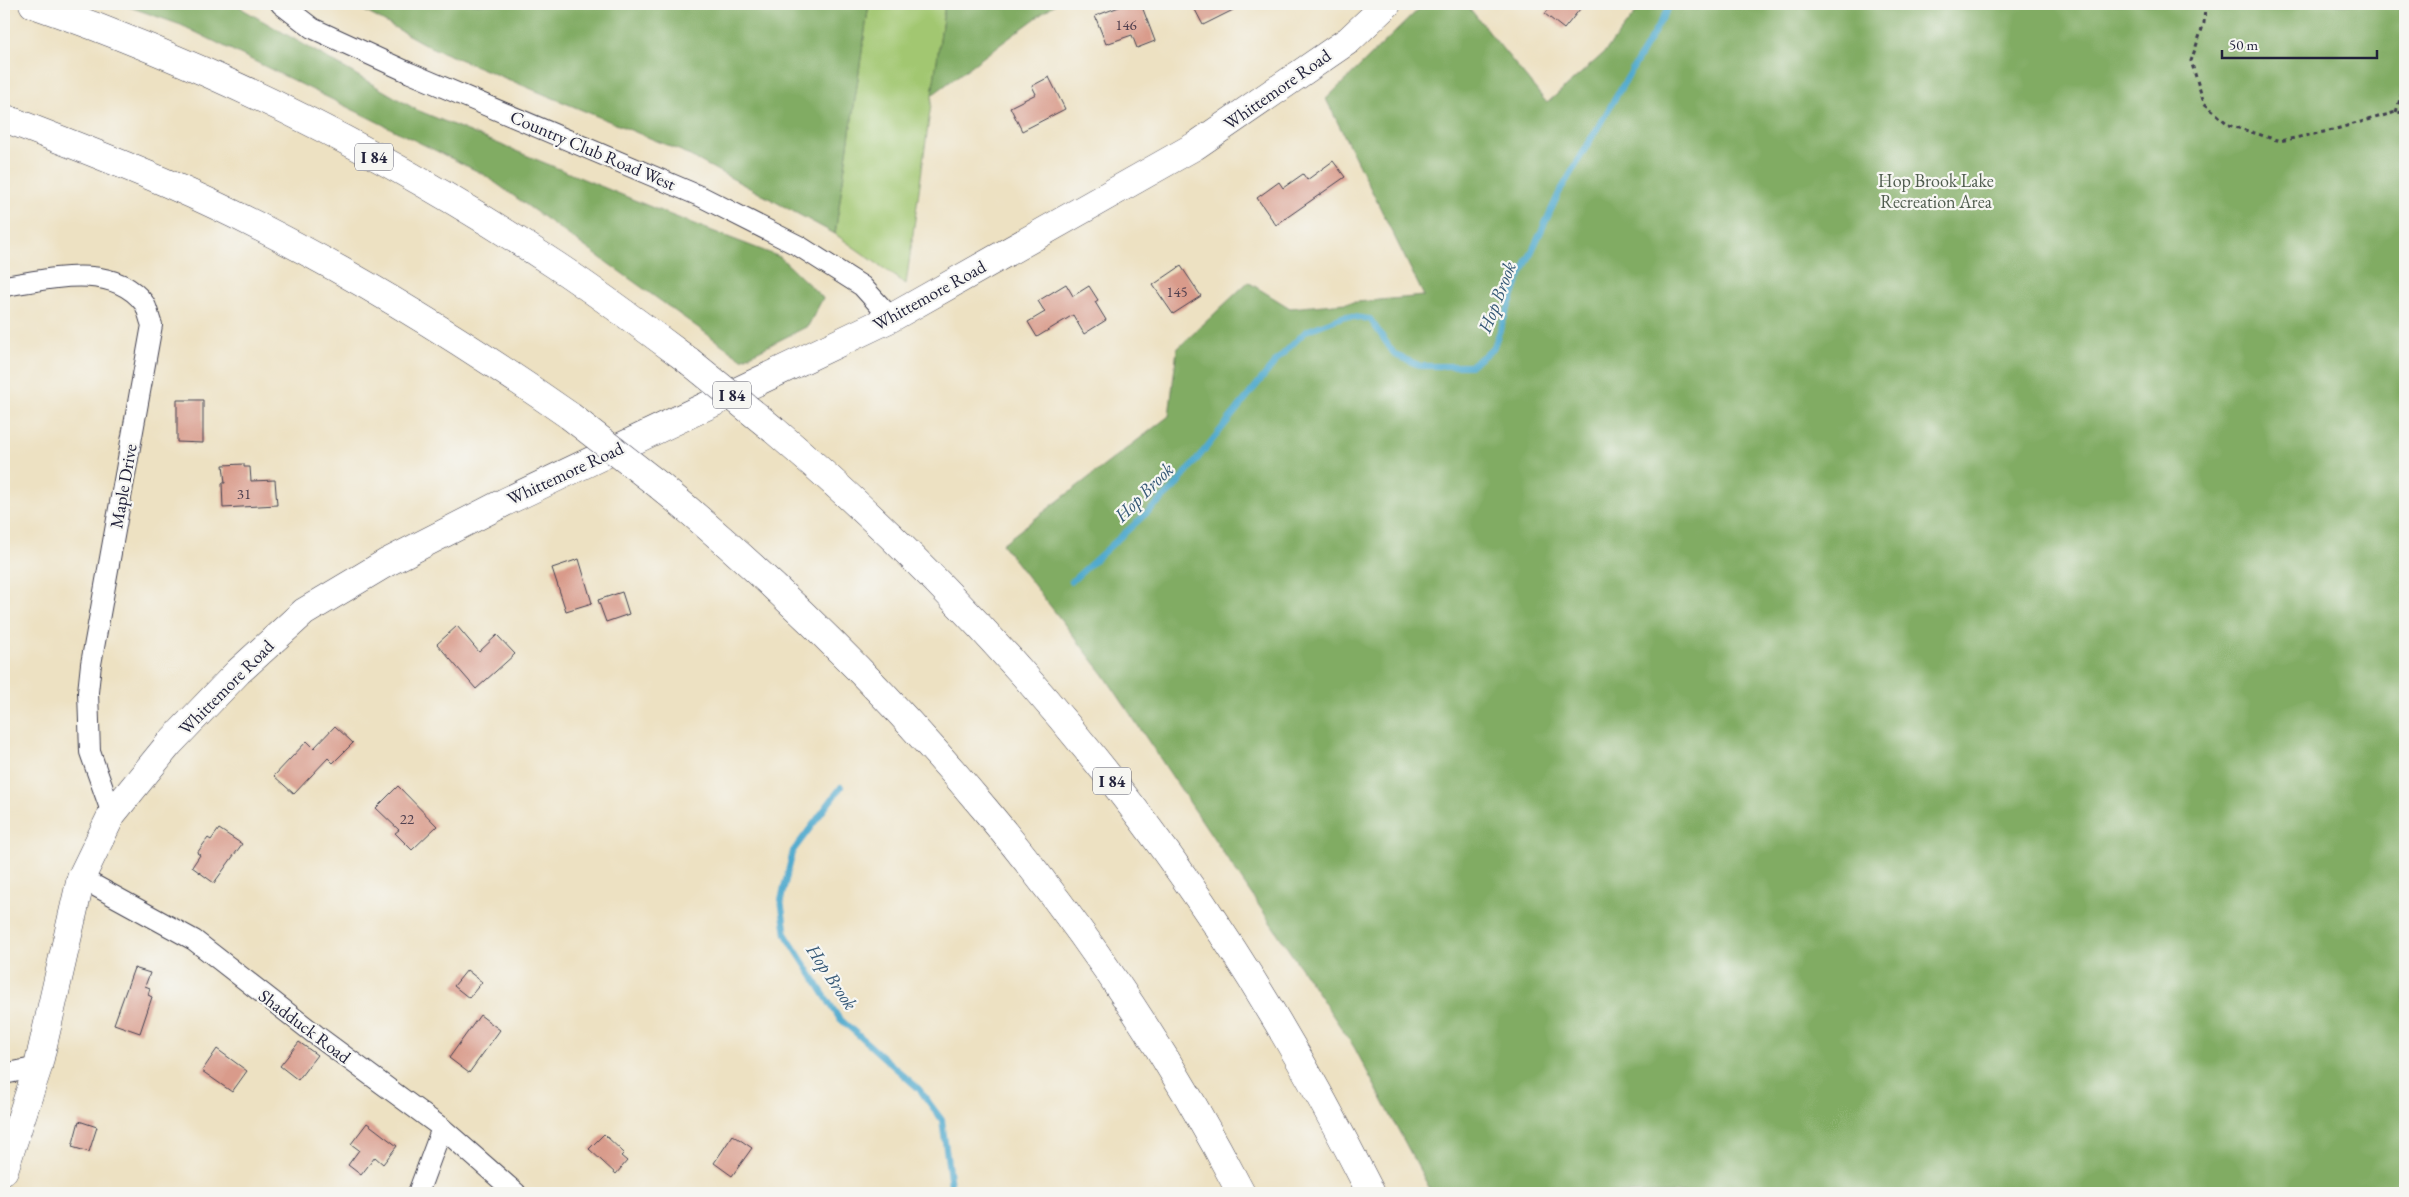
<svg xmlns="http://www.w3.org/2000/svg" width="2409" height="1197" font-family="'EB Garamond',serif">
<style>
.green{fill:#a2c771;stroke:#627456}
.forest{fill:#81ac63;stroke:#52674f}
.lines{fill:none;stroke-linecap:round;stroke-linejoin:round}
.stream{stroke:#51aace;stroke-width:6}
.building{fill:#d99b8b}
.minor-casing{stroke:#403f4f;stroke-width:22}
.secondary-casing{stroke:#403f4f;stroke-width:29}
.motorway-casing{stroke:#403f4f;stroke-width:29}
.path{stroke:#403f4f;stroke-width:3;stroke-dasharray:4 4;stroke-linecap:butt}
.minor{stroke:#fff;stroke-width:20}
.secondary{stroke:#fff;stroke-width:28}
.motorway{stroke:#fff;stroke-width:28}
.motorway-bridge-casing{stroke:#403f4f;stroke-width:29;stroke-linecap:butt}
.motorway-bridge{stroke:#fff;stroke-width:28}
.labels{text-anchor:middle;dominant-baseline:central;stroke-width:4.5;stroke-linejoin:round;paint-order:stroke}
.number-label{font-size:15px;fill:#50404f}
.shield{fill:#f6f6f2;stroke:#626272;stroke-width:1}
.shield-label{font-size:16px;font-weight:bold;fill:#22223b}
.street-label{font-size:18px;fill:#22223b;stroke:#f6f6f2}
.park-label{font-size:18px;fill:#4f5c4e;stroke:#f6f6f2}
.water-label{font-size:19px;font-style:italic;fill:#355876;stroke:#f6f6f2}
</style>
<rect width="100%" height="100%" fill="#f6f6f2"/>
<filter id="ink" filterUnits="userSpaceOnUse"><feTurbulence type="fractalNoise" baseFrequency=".02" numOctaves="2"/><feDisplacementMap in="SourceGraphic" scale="10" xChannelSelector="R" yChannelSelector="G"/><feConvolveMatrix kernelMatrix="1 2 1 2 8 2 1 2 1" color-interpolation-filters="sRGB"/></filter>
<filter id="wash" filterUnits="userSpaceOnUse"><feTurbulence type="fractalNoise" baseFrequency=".0096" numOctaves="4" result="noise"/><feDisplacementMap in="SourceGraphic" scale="20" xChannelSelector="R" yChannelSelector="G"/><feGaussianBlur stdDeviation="1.12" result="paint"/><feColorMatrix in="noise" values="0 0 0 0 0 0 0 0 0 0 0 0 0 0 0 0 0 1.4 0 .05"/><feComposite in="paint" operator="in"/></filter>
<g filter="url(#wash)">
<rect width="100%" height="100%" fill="#ede1c2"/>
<polygon class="green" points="869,4 945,4 906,284 835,234"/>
<g class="forest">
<polygon points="121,4 237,4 244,10 417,110 668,214 780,257 823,298 808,326 742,359 483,174 181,25"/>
<polygon points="352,4 869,4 835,234 681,151 430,47"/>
<polygon points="945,4 1055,4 932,95"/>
<polygon points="1424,4 1466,4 1547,103 1603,54 1643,4 2405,4 2405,1193 1432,1193 1354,1047 1104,675 1002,544 1169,416 1177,349 1248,282 1290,308 1424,296 1326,99"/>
</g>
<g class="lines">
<g class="stream">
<polyline points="1071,582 1173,489 1276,361 1306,331 1345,316 1370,319 1395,355 1421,366 1470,366 1493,349 1519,279 1559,193 1671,4"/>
<polyline points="841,787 793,851 781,900 786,935 839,1018 919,1089 942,1120 952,1193"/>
</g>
</g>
<g id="blocks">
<g class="building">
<polygon points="1127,4 1141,4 1155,41 1137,48 1132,35 1106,44 1095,16"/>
<polygon points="1192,4 1245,4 1203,25"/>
<polygon points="1553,4 1584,4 1564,29 1545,14"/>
<polygon points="1049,77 1065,109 1022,131 1010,107 1036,94 1032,86"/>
<polygon points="1333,161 1345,177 1276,225 1257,198 1279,182 1283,188 1303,174 1307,180"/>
<polygon points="1181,266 1201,296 1173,314 1153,285"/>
<polygon points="1066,284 1073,296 1089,286 1098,300 1095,302 1106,320 1084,334 1073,315 1037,337 1028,322 1045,312 1038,301"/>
<polygon points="177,400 203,400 203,443 177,442"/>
<polygon points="244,464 244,467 250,467 251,481 275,480 277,505 223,508 222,483 225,483 223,465"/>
<polygon points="579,559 592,603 566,611 552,568"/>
<polygon points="622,592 629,614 606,622 598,600"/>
<polygon points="457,626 479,652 497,635 515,654 476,689 437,644"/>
<polygon points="335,726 353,743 333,763 328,758 294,794 274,776 307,741 314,748"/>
<polygon points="398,786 437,826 412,850 395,833 399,830 376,808"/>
<polygon points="219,829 242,844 214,883 192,867 200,855 197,853 208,838 211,840"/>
<polygon points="134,968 150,973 145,986 150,988 148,995 152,997 140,1033 114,1024"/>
<polygon points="467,970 482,982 469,998 454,986"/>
<polygon points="480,1015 500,1030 469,1073 449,1058"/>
<polygon points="299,1042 317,1055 298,1080 280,1066"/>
<polygon points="217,1049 247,1071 232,1092 202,1071"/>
<polygon points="79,1121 97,1127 89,1152 72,1147"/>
<polygon points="367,1123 397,1146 383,1164 375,1157 361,1175 348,1165 359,1150 351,1144"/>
<polygon points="604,1134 624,1153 621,1156 627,1161 616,1174 589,1149"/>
<polygon points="733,1135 752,1148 732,1176 714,1163"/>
</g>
</g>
</g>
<g filter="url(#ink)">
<use href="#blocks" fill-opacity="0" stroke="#403f4f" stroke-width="1"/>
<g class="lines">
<defs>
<g id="minor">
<polyline points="281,4 312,28 410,73 702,197 799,246 862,286 891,318"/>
<path d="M4,286C47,280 112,261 144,303C148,309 149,319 152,325L91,664L88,692L90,752L112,814"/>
<polyline points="81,878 194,940 316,1035 442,1128 516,1193"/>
<polyline points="4,1074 38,1067"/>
<polyline points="418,1193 442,1128"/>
</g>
<polyline id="secondary" points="4,1170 38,1067 81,878 112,814 169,744 238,672 304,612 386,563 505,502 891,318 1195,146 1349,40 1387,4"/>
<g id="motorway">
<path d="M33,4C218,68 394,158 557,266C602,296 646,329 689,361"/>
<path d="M4,118C59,139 114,160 169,184C310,246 443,327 570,416"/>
<path d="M774,430C950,580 1108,756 1233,950C1284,1029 1329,1110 1371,1193"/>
<path d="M660,486C895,682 1101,920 1241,1193"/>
</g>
</defs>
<use href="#minor" class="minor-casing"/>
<use href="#secondary" class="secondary-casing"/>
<use href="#motorway" class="motorway-casing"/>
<g class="path">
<polyline points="2205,4 2204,23 2191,61 2204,103 2229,125 2280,141 2329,131 2396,112 2405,113"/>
<polyline points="2396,112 2405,83"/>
</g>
<use href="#minor" class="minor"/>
<use href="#secondary" class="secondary"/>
<use href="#motorway" class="motorway"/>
<defs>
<g id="motorway-bridge">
<polyline points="689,361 774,430"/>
<polyline points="570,416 660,486"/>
</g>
</defs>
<use href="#motorway-bridge" class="motorway-bridge-casing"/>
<use href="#motorway-bridge" class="motorway-bridge"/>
</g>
</g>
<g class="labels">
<g class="number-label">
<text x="1126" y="24">146</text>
<text x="1177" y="291">145</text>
<text x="244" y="493">31</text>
<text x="407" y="818">22</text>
</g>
<g class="shield">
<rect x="355" y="143.5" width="38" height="27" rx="4"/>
<rect x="713" y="381.5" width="38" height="27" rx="4"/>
<rect x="1093" y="767.5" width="38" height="27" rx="4"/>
</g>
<g class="shield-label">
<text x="374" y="157">I 84</text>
<text x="732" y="395">I 84</text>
<text x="1112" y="781">I 84</text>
</g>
<g class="street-label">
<text transform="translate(1277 89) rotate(-35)">Whittemore Road</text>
<text transform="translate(593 150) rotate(23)">Country Club Road West</text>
<text transform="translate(929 295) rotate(-29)">Whittemore Road</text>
<text transform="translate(565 473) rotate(-25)">Whittemore Road</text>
<text transform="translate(123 486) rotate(-80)">Maple Drive</text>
<text transform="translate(226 687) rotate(-45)">Whittemore Road</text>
<text transform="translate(305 1026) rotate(37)">Shadduck Road</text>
</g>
<g class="park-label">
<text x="1936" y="180">Hop Brook Lake<tspan x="1936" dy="21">Recreation Area</tspan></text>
</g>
<g class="water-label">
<text transform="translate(1497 297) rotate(-69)">Hop Brook</text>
<text transform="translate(1144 492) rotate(-45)">Hop Brook</text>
<text transform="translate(832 977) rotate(56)">Hop Brook</text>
</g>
</g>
<rect width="2409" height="1197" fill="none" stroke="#f6f6f2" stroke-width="20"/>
<path d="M2222 50v8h155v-8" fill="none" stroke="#22223b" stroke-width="2.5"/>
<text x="2229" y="50" font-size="15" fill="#22223b" stroke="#f6f6f2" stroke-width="4" paint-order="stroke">50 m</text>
</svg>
